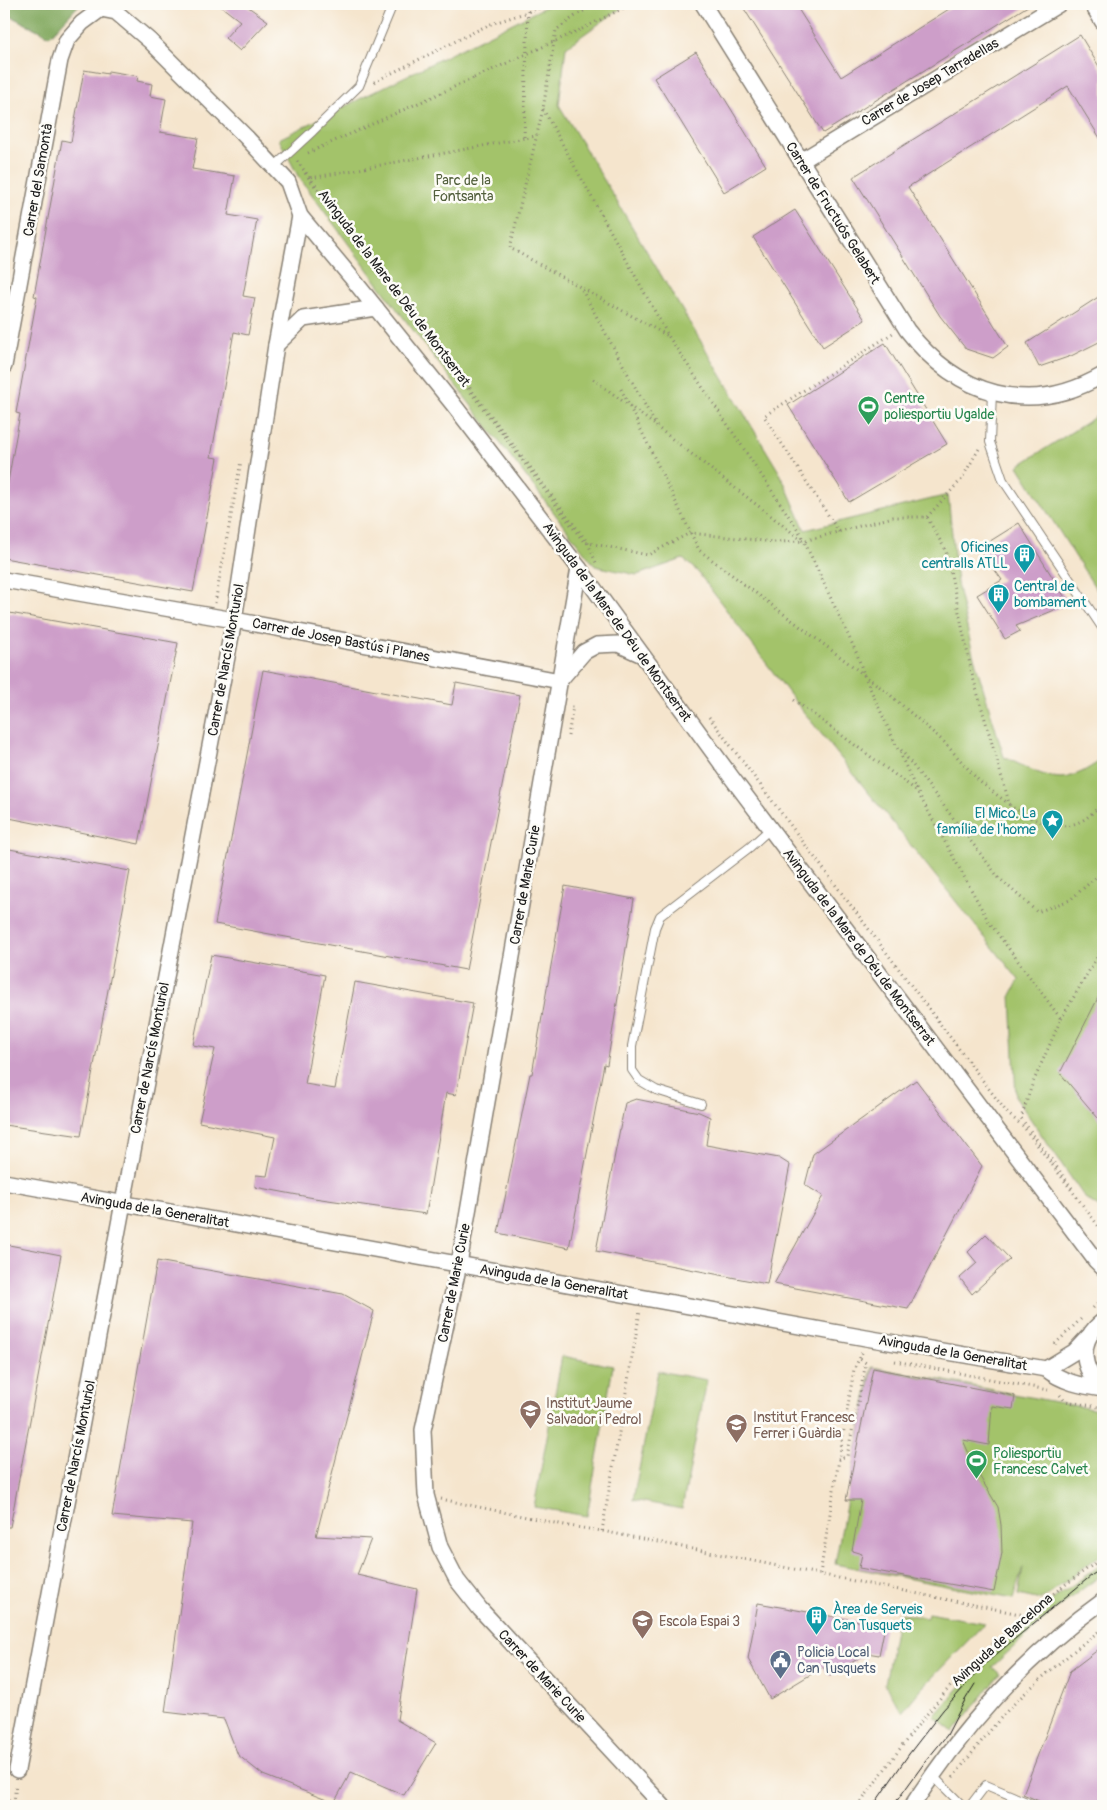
<svg xmlns="http://www.w3.org/2000/svg" width="1107" height="1810" font-family="Pangolin,sans-serif">
<style>
.green{fill:#a3c36b;stroke:#607044}
.forest{fill:#82a95f;stroke:#4f623e}
.building{fill:#cd9ec9}
.lines{fill:none;stroke-linecap:round;stroke-linejoin:round}
.lane-casing{stroke:#888074;stroke-width:10}
.street-casing{stroke:#888074;stroke-width:18}
.path{stroke:#888074;stroke-width:3;stroke-dasharray:1 4;stroke-linecap:butt}
.lane{stroke:#fff;stroke-width:8}
.street{stroke:#fff;stroke-width:15}
.tram{stroke:#1c1c1c;stroke-width:1}
.path-bridge{stroke:#888074;stroke-width:3;stroke-dasharray:1 4;stroke-linecap:butt}
.labels{text-anchor:middle;dominant-baseline:central;stroke-width:5;stroke-linejoin:round;paint-order:stroke}
.street-label{font-size:14px;fill:#1c1c1c;stroke:#fdfcf7}
.park-label{font-size:14px;fill:#525f3c;stroke:#fdfcf7}
.leisure-label{font-size:14px;fill:#27864d;stroke:#fdfcf7;text-anchor:start}
.culture-label{font-size:14px;fill:#0d838f;stroke:#fdfcf7;text-anchor:end}
.education-label{font-size:14px;fill:#785e54;stroke:#fdfcf7;text-anchor:start}
.service-label{font-size:14px;fill:#4e5e75;stroke:#fdfcf7;text-anchor:start}
</style>
<rect width="100%" height="100%" fill="#fdfcf7"/>
<filter id="ink" filterUnits="userSpaceOnUse"><feTurbulence type="fractalNoise" baseFrequency=".02" numOctaves="2"/><feDisplacementMap in="SourceGraphic" scale="10" xChannelSelector="R" yChannelSelector="G"/><feConvolveMatrix kernelMatrix="1 2 1 2 8 2 1 2 1" color-interpolation-filters="sRGB"/></filter>
<filter id="wash" filterUnits="userSpaceOnUse"><feTurbulence type="fractalNoise" baseFrequency=".0096" numOctaves="4" result="noise"/><feDisplacementMap in="SourceGraphic" scale="20" xChannelSelector="R" yChannelSelector="G"/><feGaussianBlur stdDeviation="1.12" result="paint"/><feColorMatrix in="noise" values="0 0 0 0 0 0 0 0 0 0 0 0 0 0 0 0 0 1.4 0 .05"/><feComposite in="paint" operator="in"/></filter>
<g filter="url(#wash)">
<rect width="100%" height="100%" fill="#f5e5cd"/>
<g class="green">
<path d="M551,4H627L566,47L559,105L781,475L805,530L948,495L957,583L973,654L1004,757C1020,764 1050,782 1068,777C1081,774 1092,766 1103,759V1210L1085,1198L1016,1098L1011,995L1019,980L794,700L697,571L683,559L637,575L595,566L396,308L298,176L279,139Z"/>
<polygon points="1103,412 1103,600 1018,466"/>
<polygon points="562,1356 613,1366 587,1516 534,1507"/>
<polygon points="872,1367 1103,1411 1103,1553 1041,1600 1018,1595 1023,1567 1013,1599 835,1564"/>
<polygon points="658,1371 707,1380 682,1509 633,1500"/>
<polygon points="1103,1563 1103,1574 1054,1610 992,1667 1000,1674 954,1732 934,1716 984,1660 1048,1603"/>
<polygon points="898,1613 927,1618 928,1613 985,1623 921,1689 902,1712 885,1685"/>
</g>
<polygon class="forest" points="4,4 87,4 77,7 50,36 6,14 4,15"/>
<g id="blocks">
<g class="building">
<polygon points="218,4 244,4 268,21 240,51 225,38 240,21"/>
<polygon points="741,4 795,4 841,77 957,4 1031,4 823,133"/>
<polygon points="1080,35 1103,73 1103,143 1068,86 908,187 1008,347 993,358 966,349 940,316 853,177"/>
<polygon points="696,52 766,166 724,192 654,78"/>
<polygon points="84,70 108,74 108,71 138,76 137,81 152,84 150,96 166,99 160,132 198,138 192,169 235,176 228,215 257,220 243,296 255,298 248,335 234,332 211,457 218,458 193,592 4,558 4,504 20,414 16,413 37,297 34,296 62,140 71,142"/>
<polygon points="795,210 865,320 823,347 753,237"/>
<polygon points="1103,294 1103,340 1071,356 1039,367 1027,343"/>
<polygon points="885,343 947,444 849,502 788,405"/>
<polygon points="1019,523 1069,604 1016,626 1020,631 1005,639 977,595 1002,580 979,548"/>
<polygon points="4,612 178,643 139,844 4,817"/>
<polygon points="263,670 452,705 456,683 520,695 466,970 215,924"/>
<polygon points="4,848 130,871 81,1136 4,1125"/>
<polygon points="565,886 634,899 607,1065 604,1064 569,1248 498,1233 530,1074 532,1074"/>
<polygon points="211,955 325,975 305,1084 335,1089 355,982 473,1003 456,1095 446,1093 426,1214 314,1198 255,1187 256,1175 267,1176 275,1137 199,1122 215,1049 193,1045"/>
<polygon points="1103,988 1103,1124 1060,1073"/>
<polygon points="916,1080 982,1166 908,1309 774,1284 823,1196 805,1185 813,1154"/>
<polygon points="636,1099 699,1112 710,1117 706,1145 779,1158 790,1165 767,1284 596,1251 625,1103"/>
<polygon points="986,1234 1010,1259 972,1294 960,1278 977,1263 968,1252"/>
<polygon points="4,1244 61,1255 10,1527 4,1527"/>
<polygon points="157,1261 343,1294 374,1311 316,1536 371,1539 357,1575 417,1589 397,1720 436,1743 404,1795 351,1772 334,1803 263,1775 238,1755 224,1719 165,1712 192,1523 112,1516"/>
<polygon points="873,1368 1015,1396 1013,1409 992,1406 989,1445 963,1440 977,1472 998,1507 1001,1525 1002,1553 994,1592 859,1568 862,1554 852,1551 861,1500 846,1500"/>
<polygon points="758,1603 885,1626 879,1655 867,1653 830,1676 823,1667 770,1699 748,1659"/>
<polygon points="1103,1646 1103,1806 1042,1806 1039,1801 1023,1794 1070,1671"/>
</g>
</g>
</g>
<g filter="url(#ink)">
<use href="#blocks" fill-opacity="0" stroke="#888074" stroke-width="1"/>
<g class="lines">
<defs>
<g id="lane">
<polyline points="274,167 313,131 359,86 393,4"/>
<polyline points="992,392 990,442 1003,480 1103,629"/>
<polyline points="701,1104 656,1090 639,1080 632,1070 632,1046 655,928 660,916 750,847 770,829"/>
<polyline points="932,1775 963,1806"/>
<polyline points="970,1806 986,1785 1036,1806"/>
</g>
<g id="street">
<path d="M703,4L907,330C957,395 1029,418 1103,375"/>
<polyline points="1092,4 1103,22"/>
<polyline points="801,161 1059,4"/>
<polyline points="276,345 303,319 376,308"/>
<polyline points="4,366 60,60 67,40 82,23 101,9 116,12 150,41 246,137 288,182 300,216 351,277 453,404 579,568 732,778 1096,1261 1103,1268"/>
<polyline points="579,568 459,1264 423,1430 426,1495 440,1547 457,1580 480,1609 663,1806"/>
<polyline points="4,580 234,620 560,681"/>
<polyline points="560,680 584,652 597,645 618,644 640,654"/>
<path d="M4,1182L866,1338L1046,1369C1062,1382 1082,1386 1103,1389"/>
<path d="M1103,1321C1078,1340 1080,1369 1103,1388"/>
<polyline points="1046,1369 1074,1352 1088,1337"/>
<polyline points="17,1770 123,1203 234,620 276,345 300,216"/>
<path d="M912,1806C963,1727 1026,1656 1103,1601"/>
</g>
</defs>
<use href="#lane" class="lane-casing"/>
<use href="#street" class="street-casing"/>
<g class="path">
<polyline points="597,4 578,14 556,30 543,109 510,248 668,336"/>
<polyline points="582,29 631,4"/>
<polyline points="374,82 488,25 552,4"/>
<polyline points="543,109 669,337 800,533 804,541"/>
<polyline points="524,137 528,11"/>
<polyline points="308,153 474,78"/>
<polyline points="297,161 588,543 596,563"/>
<polyline points="305,173 584,542 648,555 690,533 774,542 804,541"/>
<polyline points="311,178 536,136"/>
<polyline points="582,290 657,427 803,541"/>
<polyline points="593,379 655,425"/>
<polyline points="621,389 699,550 888,693 944,742 979,781 1010,805"/>
<polyline points="927,517 961,480 980,447"/>
<polyline points="839,532 764,416 893,333"/>
<polyline points="215,603 241,461"/>
<polyline points="794,700 917,791"/>
<polyline points="709,717 1008,1114 1023,1126 1103,1232"/>
<polyline points="568,736 573,707 571,707"/>
<polyline points="901,750 999,878 1037,912 1070,900 1103,871"/>
<polyline points="1061,1019 1103,947"/>
<path d="M1072,1188L1021,1118L1032,1085L1061,1019L989,922L917,791L864,675L857,654L804,541L893,517H927L946,551L972,674L1010,806C1035,820 1057,835 1085,819C1091,815 1097,808 1103,804"/>
<polyline points="1093,1308 1103,1298"/>
<polyline points="1055,1344 1081,1319"/>
<polyline points="895,1361 1048,1390"/>
<polyline points="1060,1395 1065,1401 1103,1408"/>
<polyline points="838,1459 847,1456 866,1363 860,1359"/>
<polyline points="441,1499 569,1526 602,1531 1025,1615"/>
<polyline points="602,1531 640,1311"/>
<polyline points="820,1574 854,1369 863,1351"/>
<path d="M953,1777C971,1755 988,1732 1007,1711C1037,1680 1070,1654 1103,1628"/>
<polyline points="4,1798 14,1802 16,1783"/>
<path d="M858,1806C892,1760 924,1713 965,1671C1006,1629 1054,1591 1103,1558"/>
</g>
<use href="#lane" class="lane"/>
<use href="#street" class="street"/>
<g class="tram">
<polyline points="873,1806 909,1754 943,1710 987,1662 1092,1575 1103,1568"/>
<polyline points="893,1806 925,1762 947,1735 965,1700 975,1684"/>
</g>
<polyline class="path-bridge" points="474,78 582,29"/>
</g>
</g>
<defs>
<symbol id="stadium-pin" viewBox="-11 -11 22 30"><path d="M0 17L-7.5 6A9.5 9.5 0 1 1 7.5 6Z" fill="#2e9e5b" stroke="#fdfcf7"/><path d="M0-5a6.5 5 0 1 0 0 10a6.5 5 0 1 0 0-10ZM-3.5-1.8h7v3.6h-7Z" fill="#fff"/></symbol>
<symbol id="building-pin" viewBox="-11 -11 22 30"><path d="M0 17L-7.5 6A9.5 9.5 0 1 1 7.5 6Z" fill="#0f9aa8" stroke="#fdfcf7"/><path d="M-4-6H4V6H1V3H-1V6H-4ZM-2.5-4.3h1.7v1.8h-1.7ZM.8-4.3h1.7v1.8H.8ZM-2.5-1h1.7V.8h-1.7ZM.8-1h1.7V.8H.8Z" fill="#fff"/></symbol>
<symbol id="sight-pin" viewBox="-11 -11 22 30"><path d="M0 17L-7.5 6A9.5 9.5 0 1 1 7.5 6Z" fill="#0f9aa8" stroke="#fdfcf7"/><path d="M0-6L1.8-2.2L6-1.7L2.9 1.2L3.7 5.4L0 3.3L-3.7 5.4L-2.9 1.2L-6-1.7L-1.8-2.2Z" fill="#fff"/></symbol>
<symbol id="school-pin" viewBox="-11 -11 22 30"><path d="M0 17L-7.5 6A9.5 9.5 0 1 1 7.5 6Z" fill="#8d6e63" stroke="#fdfcf7"/><path d="M0-5L7-2L0 1L-7-2ZM-4 1L0 2.5L4 1V4Q0 6-4 4Z" fill="#fff"/></symbol>
<symbol id="civic-pin" viewBox="-11 -11 22 30"><path d="M0 17L-7.5 6A9.5 9.5 0 1 1 7.5 6Z" fill="#5c6f8a" stroke="#fdfcf7"/><path d="M-.6-6.5H3V-4.5H.6V-3L4-1V1h2V6H-6V1h2V-1L-.6-3ZM-1.2 2.5V6h2.4V2.5Z" fill="#fff"/></symbol>
</defs>
<g fill-rule="evenodd">
<use href="#stadium-pin" x="856" y="394" width="25" height="34"/>
<use href="#building-pin" x="1012" y="542" width="25" height="34"/>
<use href="#building-pin" x="986" y="582" width="25" height="34"/>
<use href="#sight-pin" x="1040" y="808" width="25" height="34"/>
<use href="#school-pin" x="518" y="1398" width="25" height="34"/>
<use href="#school-pin" x="724" y="1412" width="25" height="34"/>
<use href="#stadium-pin" x="964" y="1448" width="25" height="34"/>
<use href="#building-pin" x="804" y="1604" width="25" height="34"/>
<use href="#school-pin" x="630" y="1608" width="25" height="34"/>
<use href="#civic-pin" x="768" y="1648" width="25" height="34"/>
</g>
<g class="labels">
<g class="street-label">
<text transform="translate(930 82) rotate(-31)">Carrer de Josep Tarradellas</text>
<text transform="translate(38 180) rotate(-80)">Carrer del Samontà</text>
<text transform="translate(833 213) rotate(58)">Carrer de Fructuós Gelabert</text>
<text transform="translate(394 288) rotate(53)">Avinguda de la Mare de Déu de Montserrat</text>
<text transform="translate(617 622) rotate(54)">Avinguda de la Mare de Déu de Montserrat</text>
<text transform="translate(341 640) rotate(11)">Carrer de Josep Bastús i Planes</text>
<text transform="translate(226 660) rotate(-80)">Carrer de Narcís Monturiol</text>
<text transform="translate(525 885) rotate(-80)">Carrer de Marie Curie</text>
<text transform="translate(859 947) rotate(53)">Avinguda de la Mare de Déu de Montserrat</text>
<text transform="translate(150 1058) rotate(-79)">Carrer de Narcís Monturiol</text>
<text transform="translate(155 1210) rotate(10)">Avinguda de la Generalitat</text>
<text transform="translate(554 1282) rotate(10)">Avinguda de la Generalitat</text>
<text transform="translate(454 1283) rotate(-79)">Carrer de Marie Curie</text>
<text transform="translate(953 1353) rotate(10)">Avinguda de la Generalitat</text>
<text transform="translate(76 1456) rotate(-79)">Carrer de Narcís Monturiol</text>
<text transform="translate(1002 1640) rotate(-42)">Avinguda de Barcelona</text>
<text transform="translate(542 1676) rotate(47)">Carrer de Marie Curie</text>
</g>
<g class="park-label">
<text x="463" y="180">Parc de la<tspan x="463" dy="16">Fontsanta</tspan></text>
</g>
<g class="leisure-label">
<text x="884" y="398">Centre<tspan x="884" dy="16">poliesportiu Ugalde</tspan></text>
<text x="993" y="1453">Poliesportiu<tspan x="993" dy="16">Francesc Calvet</tspan></text>
</g>
<g class="culture-label">
<text x="1008" y="547">Oficines<tspan x="1008" dy="16">centralls ATLL</tspan></text>
<text x="1014" y="586" text-anchor="start">Central de<tspan x="1014" dy="16">bombament</tspan></text>
<text x="1036" y="813">El Mico. La<tspan x="1036" dy="16">família de l'home</tspan></text>
<text x="833" y="1609" text-anchor="start">Àrea de Serveis<tspan x="833" dy="16">Can Tusquets</tspan></text>
</g>
<g class="education-label">
<text x="546" y="1403">Institut Jaume<tspan x="546" dy="16">Salvador i Pedrol</tspan></text>
<text x="753" y="1417">Institut Francesc<tspan x="753" dy="16">Ferrer i Guàrdia</tspan></text>
<text x="659" y="1621">Escola Espai 3</text>
</g>
<g class="service-label">
<text x="797" y="1652">Policia Local<tspan x="797" dy="16">Can Tusquets</tspan></text>
</g>
</g>
<rect width="1107" height="1810" fill="none" stroke="#fdfcf7" stroke-width="20"/>
</svg>
